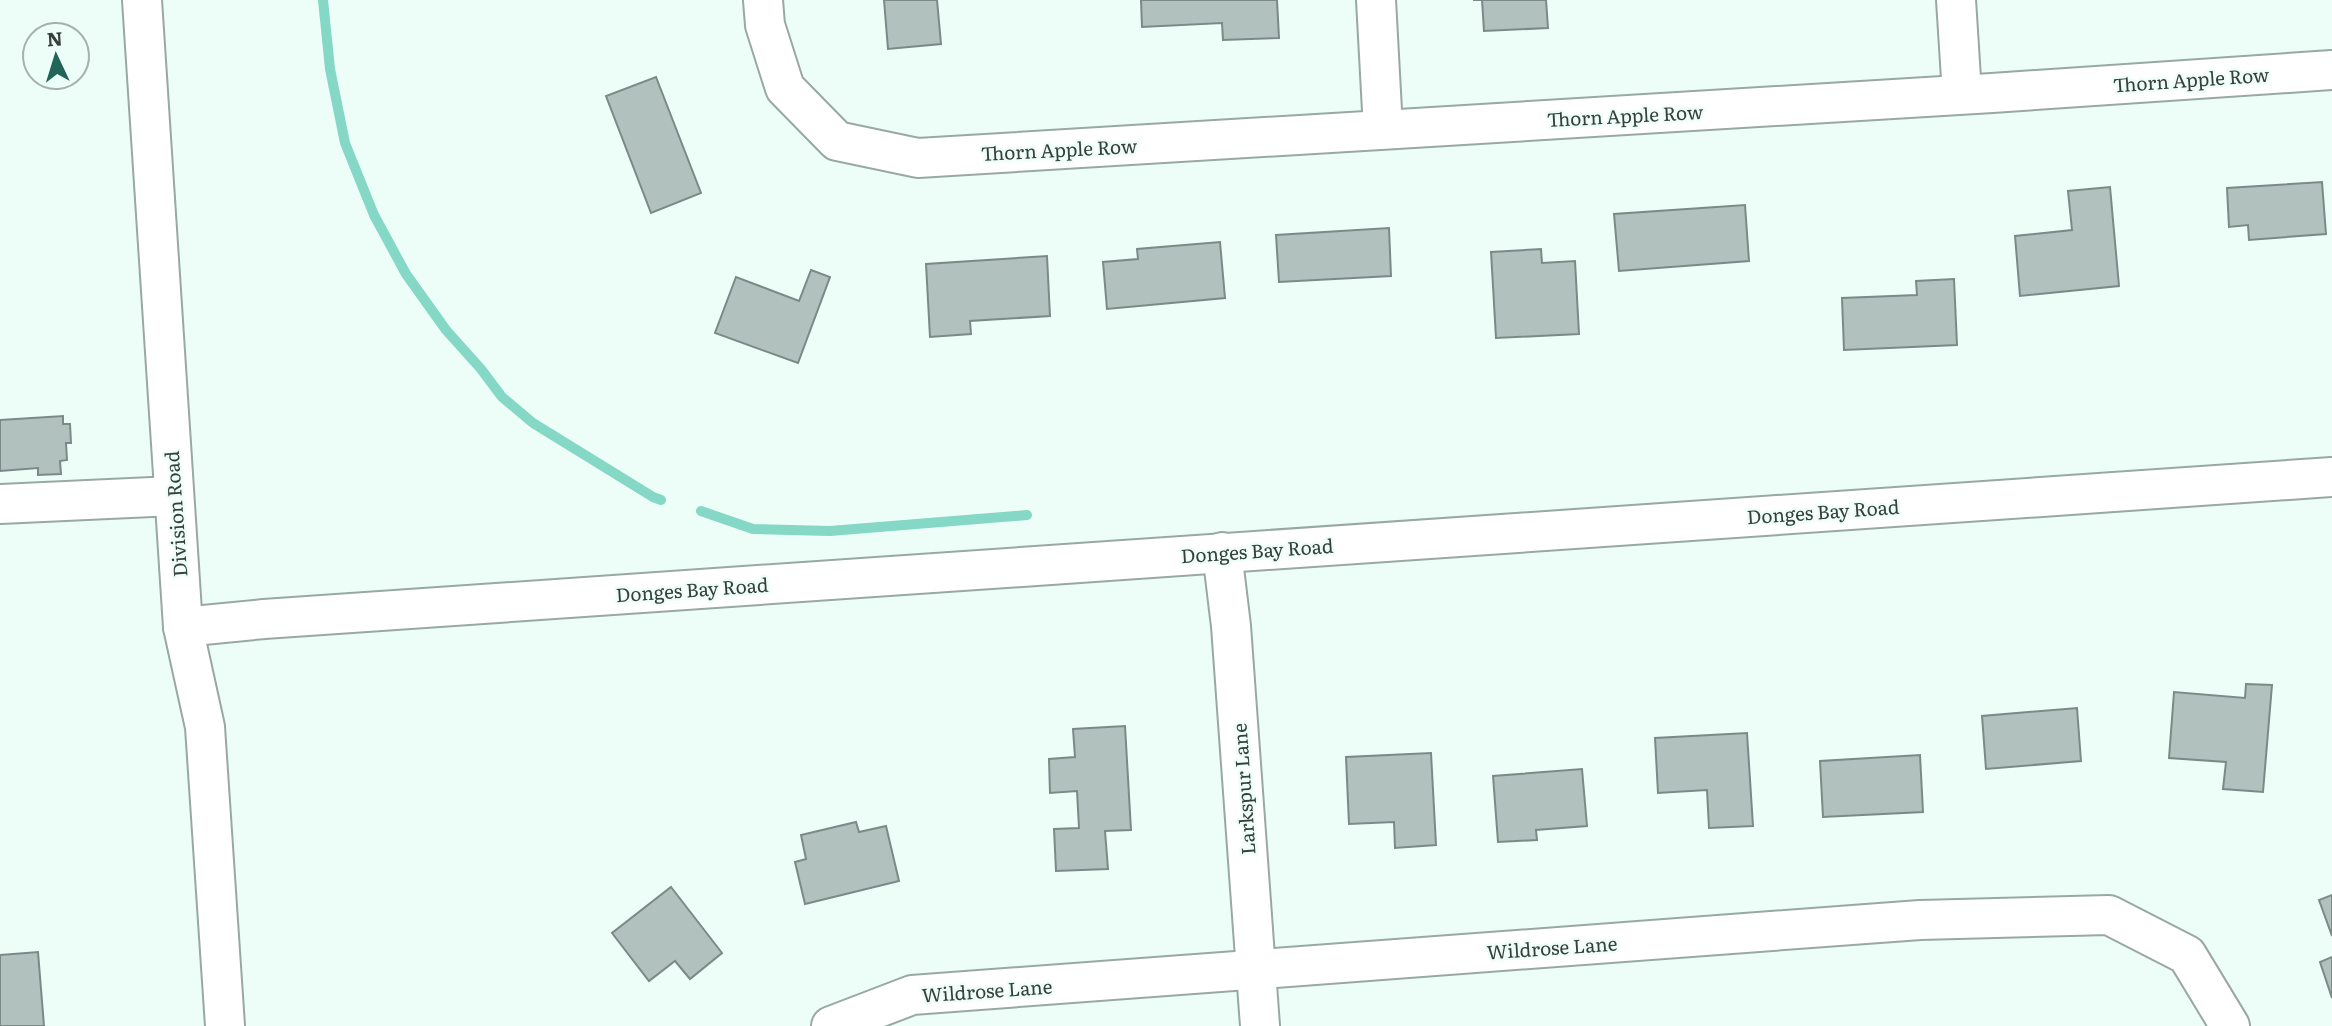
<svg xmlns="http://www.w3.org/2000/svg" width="2332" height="1026" font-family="Literata,serif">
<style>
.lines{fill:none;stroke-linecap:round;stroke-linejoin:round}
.stream{stroke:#84d8c5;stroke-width:10}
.building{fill:#b1c1bd;stroke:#7b8a86;stroke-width:2}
.minor-casing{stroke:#99a8a4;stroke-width:42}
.minor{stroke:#fff;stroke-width:38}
.labels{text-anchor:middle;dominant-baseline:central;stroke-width:5;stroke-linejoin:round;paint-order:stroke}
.street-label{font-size:19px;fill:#383e3d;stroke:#edfef9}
</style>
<rect width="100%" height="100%" fill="#edfef9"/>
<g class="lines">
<g class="stream">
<polyline points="323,0 330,69 345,143 374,215 406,274 446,330 481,369 502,397 533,423 653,497 661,500"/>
<polyline points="701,511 753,529 830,531 1027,515"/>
</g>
</g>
<g class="building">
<polygon points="884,0 937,0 941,44 888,49"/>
<polygon points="1141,0 1277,0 1279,38 1223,40 1222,23 1142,27"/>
<polygon points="1473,0 1546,0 1548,28 1484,31 1482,0"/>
<polygon points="656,77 701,193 651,213 606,96"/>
<polygon points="2322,182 2326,234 2249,240 2248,225 2229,227 2227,188"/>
<polygon points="2110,187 2119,286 2020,296 2015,236 2072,230 2068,191"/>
<polygon points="1745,205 1749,261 1619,271 1614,214"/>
<polygon points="1389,228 1391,276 1279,282 1276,235"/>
<polygon points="1220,242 1225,298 1107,309 1103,262 1138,259 1137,249"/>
<polygon points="1541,249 1542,263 1575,261 1579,334 1496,338 1491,252"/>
<polygon points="1047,256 1050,316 970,321 971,334 930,337 926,264"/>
<polygon points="811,270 830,277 798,363 715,333 736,277 799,301"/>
<polygon points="1954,279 1957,345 1844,350 1842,298 1917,295 1916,281"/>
<polygon points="63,416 63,424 70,424 71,443 66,443 67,460 60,461 61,474 38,475 38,468 0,471 0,420"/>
<polygon points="2246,684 2272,685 2263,792 2223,789 2226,762 2169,758 2174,692 2245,698"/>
<polygon points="2077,708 2081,761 1986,769 1982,716"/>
<polygon points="1125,726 1131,830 1105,831 1108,869 1056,871 1054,829 1079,828 1077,791 1050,793 1049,759 1075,757 1073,729"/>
<polygon points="1747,733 1753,826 1709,828 1707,790 1658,793 1655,738"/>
<polygon points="1431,753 1436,845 1395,848 1394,822 1349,824 1346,757"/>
<polygon points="1920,755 1923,812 1823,817 1820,761"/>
<polygon points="1582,769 1587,826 1536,830 1537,840 1498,842 1493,776"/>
<polygon points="856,822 859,832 886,826 899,881 805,904 795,862 806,859 801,835"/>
<polygon points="671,887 722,953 690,979 675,961 649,981 612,933"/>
<polygon points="2332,895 2332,936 2319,900"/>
<polygon points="38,952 44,1026 0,1026 0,955"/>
<polygon points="2332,957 2332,998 2320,962"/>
</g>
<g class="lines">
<defs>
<g id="minor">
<polyline points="142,0 183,627 205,727 225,1026"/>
<polyline points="763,0 765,25 785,88 837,141 918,158 1992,93 2332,70"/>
<polyline points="1376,0 1383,129"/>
<polyline points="1956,0 1962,94"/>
<polyline points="0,504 174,496"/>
<polyline points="1222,552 1231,626 1260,1026"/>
<polyline points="183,627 264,619 2332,477"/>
<polyline points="831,1026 912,995 1920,920 2109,915 2187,955 2230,1026"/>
</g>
</defs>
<use href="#minor" class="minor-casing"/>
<use href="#minor" class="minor"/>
</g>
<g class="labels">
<g class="street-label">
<text transform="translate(2191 79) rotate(-4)">Thorn Apple Row</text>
<text transform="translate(1625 115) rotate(-3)">Thorn Apple Row</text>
<text transform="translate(1059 149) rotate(-3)">Thorn Apple Row</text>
<text transform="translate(1823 511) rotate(-4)">Donges Bay Road</text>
<text transform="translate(175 514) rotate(-94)">Division Road</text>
<text transform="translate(1257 550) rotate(-4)">Donges Bay Road</text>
<text transform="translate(692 589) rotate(-4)">Donges Bay Road</text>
<text transform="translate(1243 789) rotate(-94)">Larkspur Lane</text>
<text transform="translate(1552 947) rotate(-4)">Wildrose Lane</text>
<text transform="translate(987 990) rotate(-4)">Wildrose Lane</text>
</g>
</g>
<g transform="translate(56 56) rotate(356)"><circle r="33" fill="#edfef9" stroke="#a5b1ae" stroke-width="2"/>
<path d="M0-5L12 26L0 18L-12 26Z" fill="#206558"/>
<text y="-10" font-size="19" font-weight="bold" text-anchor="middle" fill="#383e3d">N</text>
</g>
</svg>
